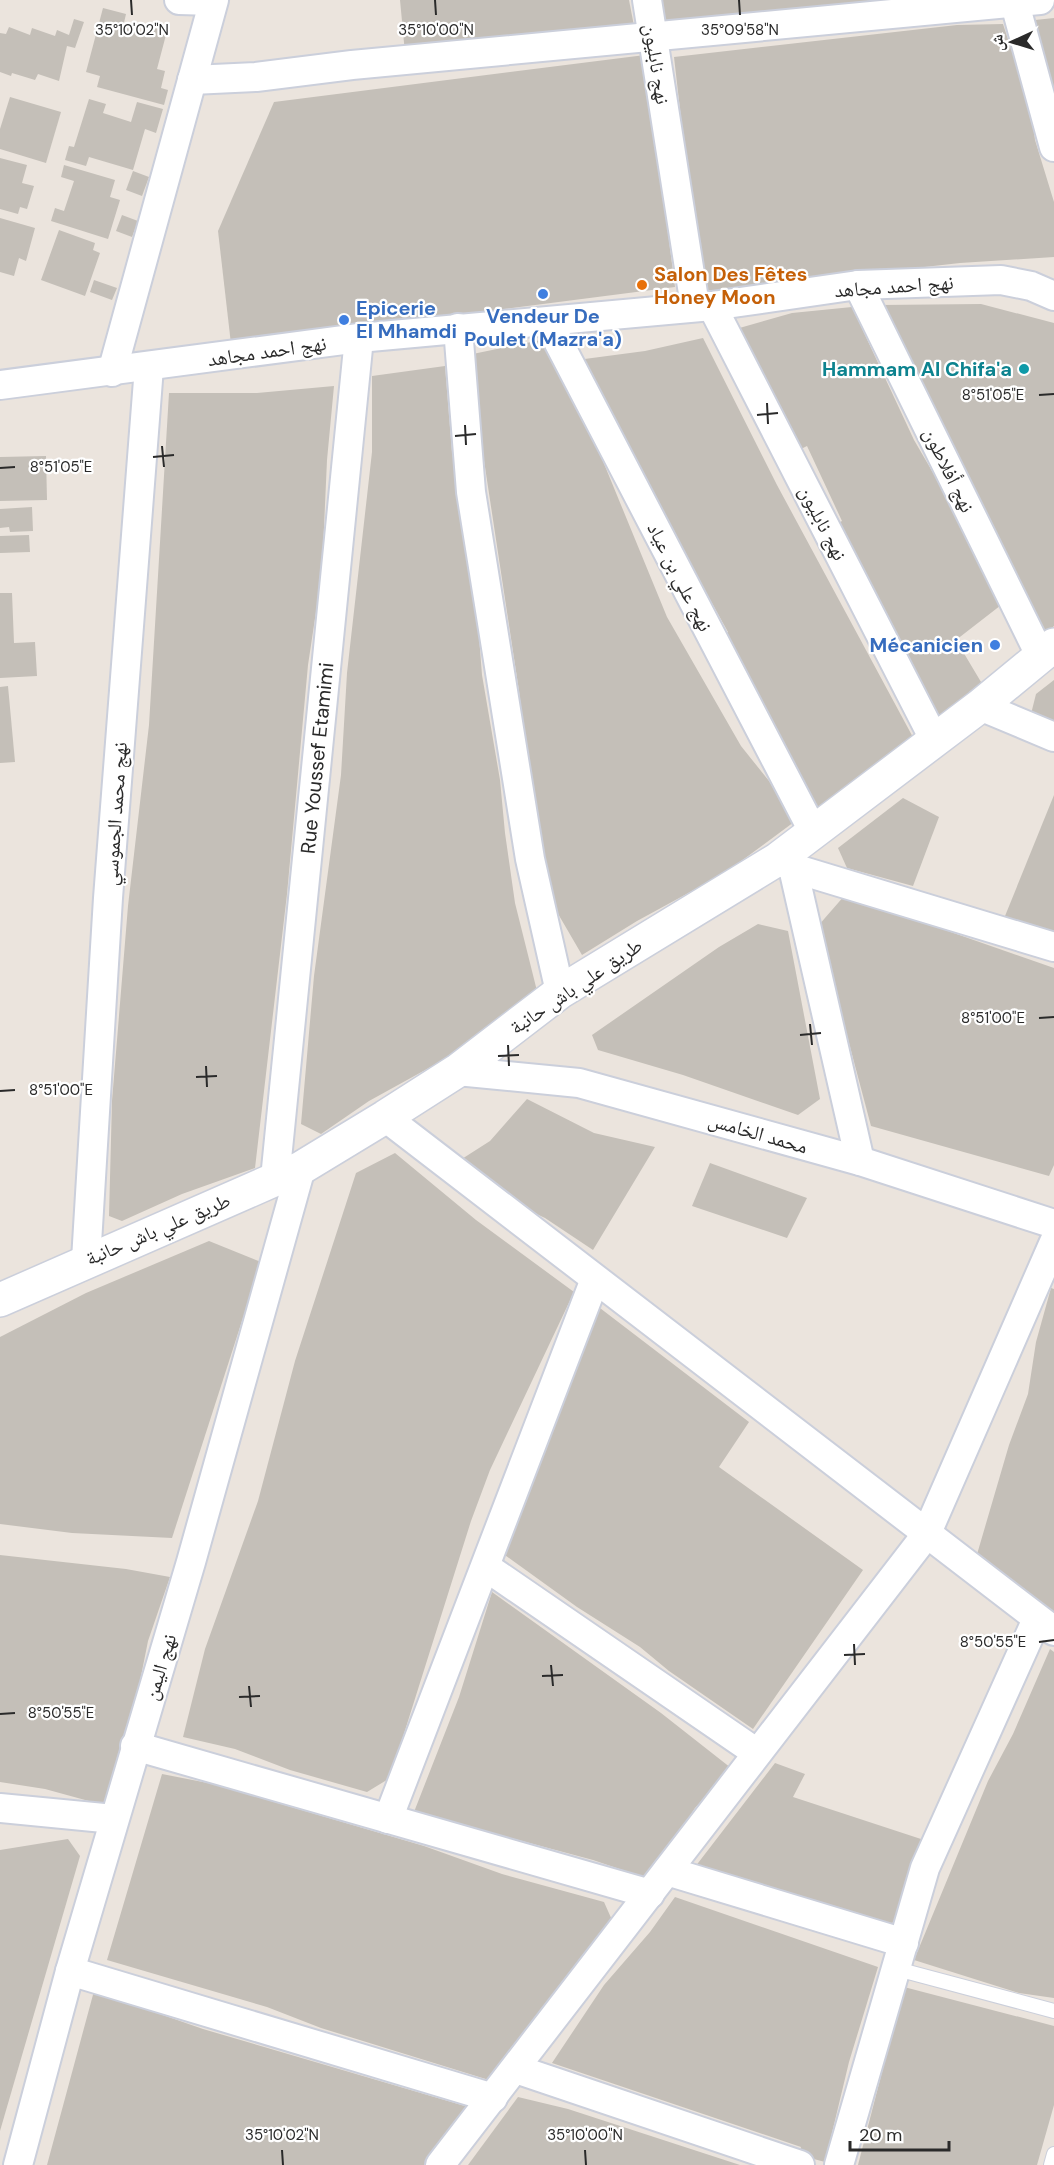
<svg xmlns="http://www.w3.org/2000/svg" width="1054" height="2165" font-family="'DM Sans','Noto Naskh Arabic',sans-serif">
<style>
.building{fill:#c4bfb8}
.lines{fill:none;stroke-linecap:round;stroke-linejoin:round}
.lane-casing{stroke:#cbcfdb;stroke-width:16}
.street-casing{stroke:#cbcfdb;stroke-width:32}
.secondary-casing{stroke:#cbcfdb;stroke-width:36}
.lane{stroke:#fff;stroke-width:14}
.street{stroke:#fff;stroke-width:28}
.secondary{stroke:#fff;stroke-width:33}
.ticks{fill:none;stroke:#2a2a2a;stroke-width:2}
.food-dot{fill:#e8710a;stroke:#fff;stroke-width:2}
.shop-dot{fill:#3f7fe0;stroke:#fff;stroke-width:2}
.culture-dot{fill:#0f9aa8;stroke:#fff;stroke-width:2}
.labels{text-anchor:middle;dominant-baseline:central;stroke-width:4.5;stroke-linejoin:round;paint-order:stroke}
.street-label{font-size:20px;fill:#2a2a2a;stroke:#fff}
.food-label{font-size:20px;font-weight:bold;fill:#c56008;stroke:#fff;text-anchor:start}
.shop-label{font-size:20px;font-weight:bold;fill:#366cbe;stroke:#fff;text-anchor:start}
.culture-label{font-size:20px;font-weight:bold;fill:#0d838f;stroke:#fff;text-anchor:end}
.ticks-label{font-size:15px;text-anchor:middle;fill:#2a2a2a;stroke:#fff;stroke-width:4.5;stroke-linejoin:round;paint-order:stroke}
</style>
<rect width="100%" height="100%" fill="#ebe4dd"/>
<g class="building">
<polygon points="400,0 629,0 635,31 405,53"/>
<polygon points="654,0 941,0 657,30"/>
<polygon points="103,8 126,14 123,27 150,34 152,27 167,31 157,69 165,71 161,88 168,90 164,105 97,87 100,76 86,72"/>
<polygon points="1054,18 1054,92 1053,92 1035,20"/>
<polygon points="74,19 84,22 75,48 67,46 59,81 38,74 35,80 12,73 11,76 0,72 0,33 6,34 9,27 30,35 32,28 55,36 57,30 69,35"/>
<polygon points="1003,24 1031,110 1035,140 1054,202 1054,257 960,263 701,292 674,57 957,25"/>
<polygon points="645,55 675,287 231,344 218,231 274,102"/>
<polygon points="10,97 61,112 46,163 0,149 0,129"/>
<polygon points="89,99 106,104 103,113 131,122 137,102 163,109 156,133 145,129 133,170 89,157 86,166 65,160 69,146 74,147"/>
<polygon points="0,158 27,165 22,183 34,186 27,209 20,207 18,214 0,209"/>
<polygon points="64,165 115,180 110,197 120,200 108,239 51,221 55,208 64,211 74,181 61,177"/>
<polygon points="133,171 149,177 142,196 126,190"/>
<polygon points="122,215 138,221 132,237 116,231"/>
<polygon points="0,218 35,228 26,261 19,258 14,276 0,272"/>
<polygon points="59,230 95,243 93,250 100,253 85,296 41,280"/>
<polygon points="94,280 117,288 112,300 90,292"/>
<polygon points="981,304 1054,323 1054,626 1042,636 881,305"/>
<polygon points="852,307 914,440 957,514 987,579 1005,602 956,640 984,687 935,722 910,674 915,670 834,525 842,521 807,446 799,450 777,400 736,329 792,313"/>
<polygon points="703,338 777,485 915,741 812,813 719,638 728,632 577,360 645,351"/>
<polygon points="541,340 591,432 667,617 741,746 769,781 794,822 725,873 637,921 582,955 543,888 519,691 468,355"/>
<polygon points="445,366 452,452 466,529 477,611 482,675 500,780 505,833 515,903 537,991 456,1053 369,1101 321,1134 301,1124 314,976 341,775 347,673 372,452 372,376"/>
<polygon points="334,386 327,460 322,572 308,665 287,894 255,1168 182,1194 122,1221 109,1216 112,1101 128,906 149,725 169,393 257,393"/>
<polygon points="46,456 47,500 0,501 0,457"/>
<polygon points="32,507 33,531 10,532 9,527 0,528 0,509"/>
<polygon points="29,535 30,552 0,553 0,536"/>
<polygon points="0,593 12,593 14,643 35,642 37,676 0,678"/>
<polygon points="1054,680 1054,731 1029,722 1036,694"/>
<polygon points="8,686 15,762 0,763 0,687"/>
<polygon points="1054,795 1054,934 1005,916"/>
<polygon points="903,798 939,817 913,886 847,868 838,848"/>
<polygon points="845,895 1054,968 1054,1165 1049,1176 871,1126 818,926"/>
<polygon points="758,924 788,931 820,1099 798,1115 683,1075 598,1050 592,1035 719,947"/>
<polygon points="527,1099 594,1133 655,1147 593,1250 545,1218 495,1194 454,1164 490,1141"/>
<polygon points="395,1153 476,1220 574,1292 490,1470 471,1521 390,1778 367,1792 290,1770 235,1749 183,1737 205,1649 258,1501 295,1361 356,1173"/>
<polygon points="710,1163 807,1198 787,1238 692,1206"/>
<polygon points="209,1241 261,1262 172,1538 72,1533 0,1524 0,1337 86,1293"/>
<polygon points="1051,1288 1054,1289 1054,1614 973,1568 1009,1445 1028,1394 1036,1342"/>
<polygon points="596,1305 749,1422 719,1467 863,1570 753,1729 669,1671 640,1647 577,1607 502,1553"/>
<polygon points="0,1555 126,1569 170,1577 148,1641 134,1711 107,1806 45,1789 0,1782"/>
<polygon points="492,1592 661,1713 731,1768 695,1808 649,1879 593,1860 414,1812 459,1697"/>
<polygon points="1050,1649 1054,1652 1054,1998 1019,1993 914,1960 988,1781 1013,1734"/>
<polygon points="775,1763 805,1774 793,1797 924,1840 895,1922 880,1926 695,1867"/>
<polygon points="162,1774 213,1784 424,1846 502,1874 604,1902 612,1920 489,2080 321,2028 267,2007 107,1960"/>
<polygon points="68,1839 80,1856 0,2131 0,1850"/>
<polygon points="675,1897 878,1967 849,2062 825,2162 799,2155 801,2147 552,2063 604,1985 650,1932"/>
<polygon points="904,1987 1054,2026 1054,2105 1037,2165 858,2165"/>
<polygon points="94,1991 203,2029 465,2106 470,2118 429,2165 47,2165"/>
<polygon points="518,2097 568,2109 740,2165 468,2165"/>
</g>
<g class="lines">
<defs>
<g id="lane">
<polyline points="897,1969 1054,2011"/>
<polyline points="1051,2165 1054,2154"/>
</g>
<g id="street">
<polyline points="179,0 213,1"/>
<polyline points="647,0 695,306"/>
<polyline points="1014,0 1054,147"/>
<polyline points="192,80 256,77 352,65 1040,0"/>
<polyline points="858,285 1040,655"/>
<polyline points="712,306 934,739"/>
<polyline points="548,322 813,831"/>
<polyline points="458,328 471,492 530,859 560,992"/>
<polyline points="112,372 214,0"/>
<polyline points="0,385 359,338 712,306 858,285 1001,280 1031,286 1054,296"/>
<polyline points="980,706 1054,737"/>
<polyline points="780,860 793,868 1054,947"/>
<polyline points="793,868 860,1161"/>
<polyline points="457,1071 579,1083 860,1161 1054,1224"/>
<polyline points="385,1117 1054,1631"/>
<path id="s1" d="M275,1179L359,338"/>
<polyline points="86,1260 108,898 149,367"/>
<polyline points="486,1567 757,1753"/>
<polyline points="135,1746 650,1894"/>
<polyline points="0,1808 114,1819"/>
<polyline points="388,1819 595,1279"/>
<polyline points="667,1871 904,1943"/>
<polyline points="70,1971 493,2098"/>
<polyline points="516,2069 800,2165"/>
<polyline points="18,2165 70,1971 191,1562 301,1168"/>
<polyline points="440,2165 926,1535 1054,1242"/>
<polyline points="839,2165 925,1868 1037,1619"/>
</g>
<polyline id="secondary" points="0,1300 301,1168 385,1117 457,1071 560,992 778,859 980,706 1054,645"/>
</defs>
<use href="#lane" class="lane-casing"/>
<use href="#street" class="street-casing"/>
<use href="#secondary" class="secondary-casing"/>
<use href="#lane" class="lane"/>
<use href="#street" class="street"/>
<use href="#secondary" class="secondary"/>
</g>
<path class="ticks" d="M131,0L132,15M435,0L436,15M739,0L740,15M1039,395L1054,394M767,403L768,424M757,415L778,413M465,425L466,445M455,436L476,434M162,446L164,467M153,457L174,455M0,468L15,467M1039,1018L1054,1017M810,1024L812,1045M800,1035L821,1033M508,1045L509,1066M498,1056L519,1055M206,1066L207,1087M196,1077L217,1076M0,1091L15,1090M1039,1642L1054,1640M854,1644L855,1665M844,1655L865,1654M551,1665L553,1686M542,1676L563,1675M249,1686L251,1707M239,1697L260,1696M0,1714L15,1713M282,2150L283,2165M585,2150L586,2165"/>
<circle class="food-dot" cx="642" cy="285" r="6"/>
<g class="shop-dot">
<circle cx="543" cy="294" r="6"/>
<circle cx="344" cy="320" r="6"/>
<circle cx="995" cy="645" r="6"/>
</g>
<circle class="culture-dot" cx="1024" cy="369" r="6"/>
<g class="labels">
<g class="street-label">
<text transform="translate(657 64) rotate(81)">نهج نابليون</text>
<text transform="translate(894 286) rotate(-4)">نهج احمد مجاهد</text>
<text transform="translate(267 351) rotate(-8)">نهج احمد مجاهد</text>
<text transform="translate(949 470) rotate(64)">نهج أفلاطون</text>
<text transform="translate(823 523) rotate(63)">نهج نابليون</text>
<text transform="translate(680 577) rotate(63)">نهج علي بن عياد</text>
<text stroke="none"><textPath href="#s1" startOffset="423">Rue Youssef Etamimi</textPath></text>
<text transform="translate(115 814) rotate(-86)">نهج محمد الجموسي</text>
<text transform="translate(576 986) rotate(-34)">طريق علي باش حانبة</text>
<text transform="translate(758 1133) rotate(16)">محمد الخامس</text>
<text transform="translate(158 1229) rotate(-23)">طريق علي باش حانبة</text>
<text transform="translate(160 1667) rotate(-73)">نهج اليمن</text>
</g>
<g class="food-label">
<text x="654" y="274">Salon Des Fêtes<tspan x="654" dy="23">Honey Moon</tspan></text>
</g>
<g class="shop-label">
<text x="356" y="308">Epicerie<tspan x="356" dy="23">El Mhamdi</tspan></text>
<text x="543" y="316" text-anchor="middle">Vendeur De<tspan x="543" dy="23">Poulet (Mazra'a)</tspan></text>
<text x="983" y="645" text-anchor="end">Mécanicien</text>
</g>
<g class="culture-label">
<text x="1012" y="369">Hammam Al Chifa'a</text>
</g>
</g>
<g class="ticks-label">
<text x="132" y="35">35°10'02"N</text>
<text x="436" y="35">35°10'00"N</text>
<text x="740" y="35">35°09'58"N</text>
<text x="993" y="400">8°51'05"E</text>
<text x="61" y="472">8°51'05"E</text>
<text x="993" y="1023">8°51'00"E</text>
<text x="61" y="1095">8°51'00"E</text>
<text x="993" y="1647">8°50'55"E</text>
<text x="61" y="1718">8°50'55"E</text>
<text x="282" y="2140">35°10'02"N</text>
<text x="585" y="2140">35°10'00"N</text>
</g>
<g transform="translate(1012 42) rotate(266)" stroke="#ffffff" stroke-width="4.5" paint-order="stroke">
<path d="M0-4.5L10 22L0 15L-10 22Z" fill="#2a2a2a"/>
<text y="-9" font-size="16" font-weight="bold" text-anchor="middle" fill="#2a2a2a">ش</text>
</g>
<path d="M850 2141v9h99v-9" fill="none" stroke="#2a2a2a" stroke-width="3"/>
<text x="859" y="2141" font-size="18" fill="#2a2a2a" stroke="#ffffff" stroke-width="4.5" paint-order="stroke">20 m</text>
</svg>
